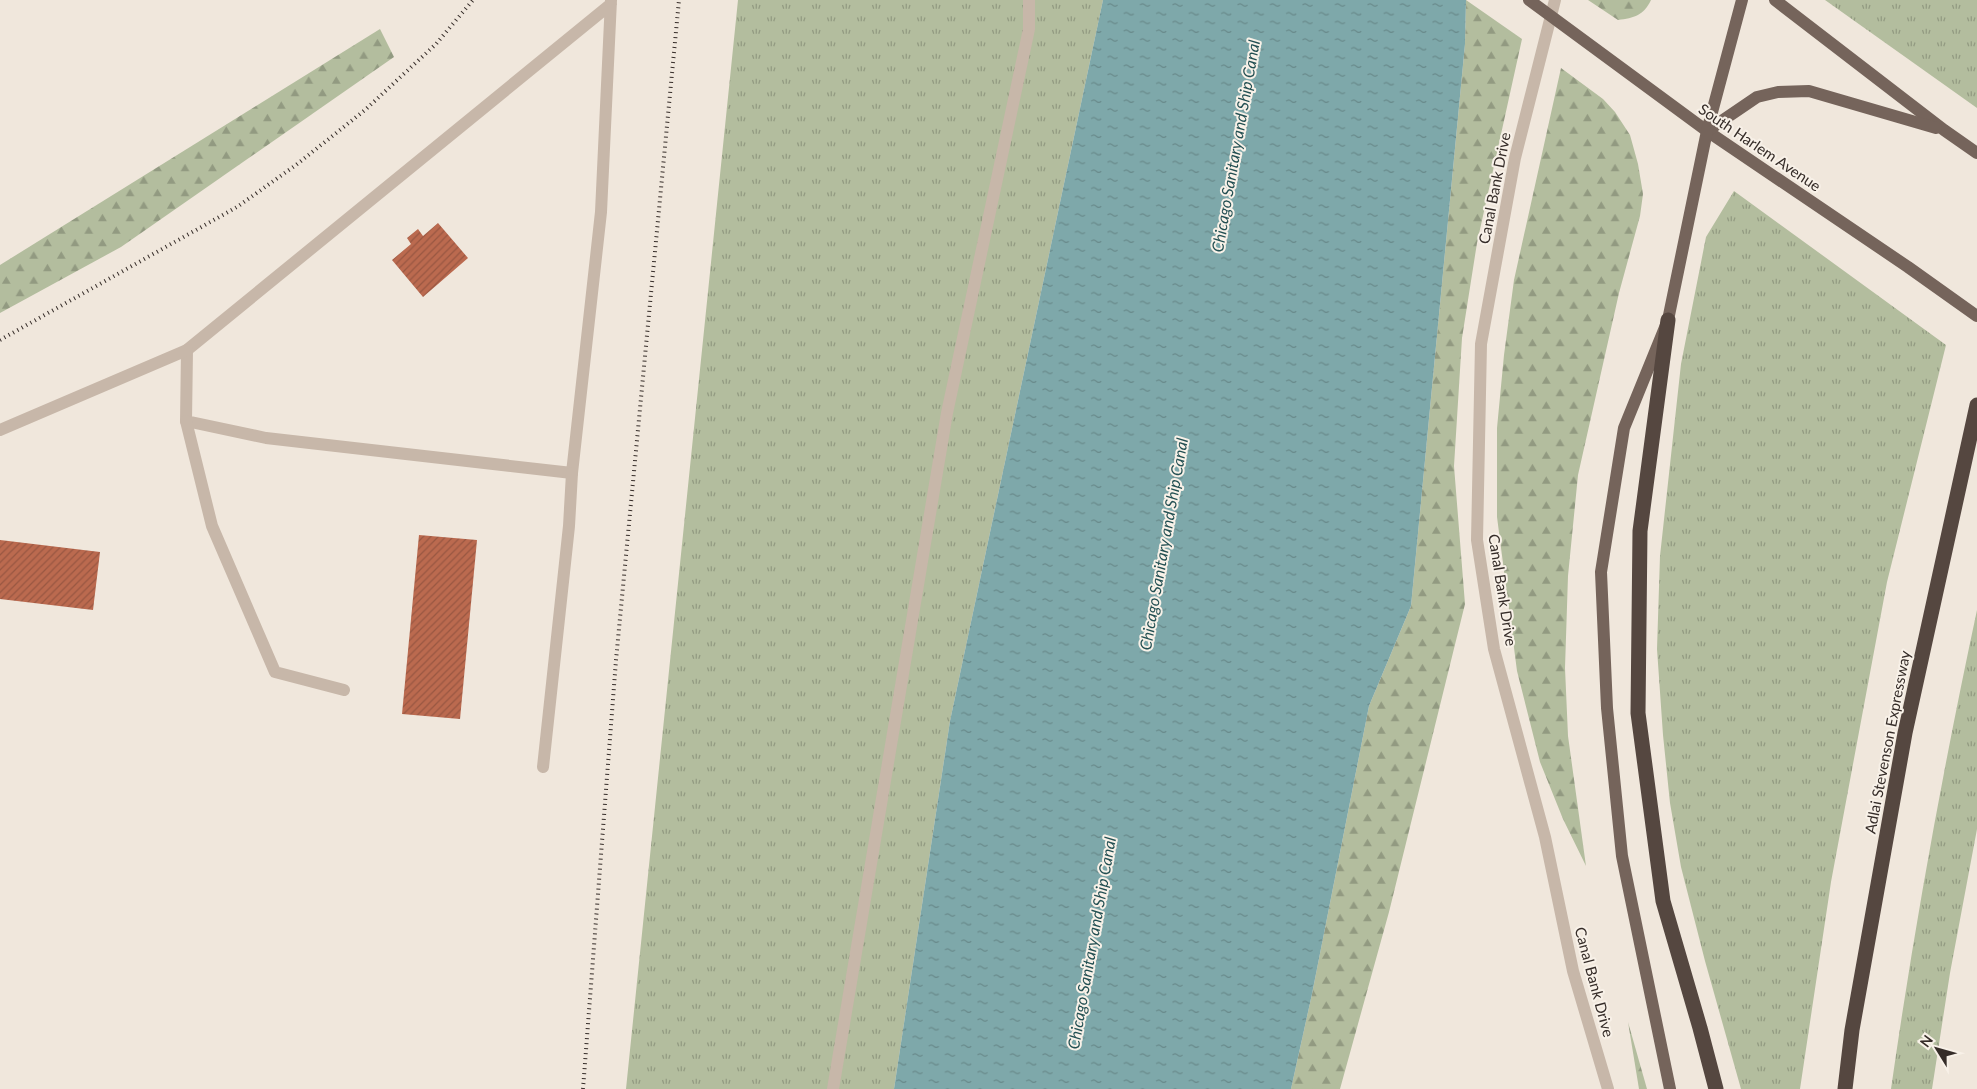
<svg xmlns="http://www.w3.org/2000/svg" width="1977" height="1089" font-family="Lato,sans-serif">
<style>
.grass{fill:url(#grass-tufts)}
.forest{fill:url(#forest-firs)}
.water{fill:url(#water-ripples)}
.building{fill:url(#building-hatch)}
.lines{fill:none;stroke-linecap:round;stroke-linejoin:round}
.lane{stroke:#c7b7a9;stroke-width:12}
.street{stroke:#c7b7a9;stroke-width:12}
.primary{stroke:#75645b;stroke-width:12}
.highway{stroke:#554740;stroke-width:15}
.rail{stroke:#352c28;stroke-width:4;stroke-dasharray:1 4;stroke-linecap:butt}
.labels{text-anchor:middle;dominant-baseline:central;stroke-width:4;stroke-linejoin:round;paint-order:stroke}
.street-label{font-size:15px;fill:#352c28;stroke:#f8f1e8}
.water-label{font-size:16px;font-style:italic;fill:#224f52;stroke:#f8f1e8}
</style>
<defs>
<pattern id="grass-tufts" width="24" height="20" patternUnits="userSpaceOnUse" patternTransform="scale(1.25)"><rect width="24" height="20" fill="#b3bd9e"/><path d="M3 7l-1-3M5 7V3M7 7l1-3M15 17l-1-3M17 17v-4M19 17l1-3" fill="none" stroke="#929a81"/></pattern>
<pattern id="forest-firs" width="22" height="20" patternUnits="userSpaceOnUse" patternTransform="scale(1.25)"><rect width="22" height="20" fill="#b3bd9e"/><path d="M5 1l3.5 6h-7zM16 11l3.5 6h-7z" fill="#929a81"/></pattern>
<pattern id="water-ripples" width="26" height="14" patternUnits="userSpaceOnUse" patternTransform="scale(1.25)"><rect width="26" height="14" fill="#7ea8aa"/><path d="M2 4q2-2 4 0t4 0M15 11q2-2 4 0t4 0" fill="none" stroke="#68898a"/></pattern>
<pattern id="building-hatch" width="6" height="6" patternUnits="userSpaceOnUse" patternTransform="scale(1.25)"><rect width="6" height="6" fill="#bb6a4f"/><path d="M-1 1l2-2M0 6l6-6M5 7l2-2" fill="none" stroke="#995742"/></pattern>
</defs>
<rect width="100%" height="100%" fill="#f0e7dc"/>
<g class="grass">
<polygon points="738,0 1103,0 950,721 894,1089 626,1089"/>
<polygon points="1825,0 1977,0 1977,108"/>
<polygon points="1734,191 1946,345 1887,582 1831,882 1800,1089 1741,1089 1705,961 1681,867 1670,803 1663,735 1657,649 1660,556 1681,364 1706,237"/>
<path d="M1977,610V829L1950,973L1932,1089H1891C1914,928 1943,769 1977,610Z"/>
</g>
<g class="forest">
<polygon points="1466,0 1522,39 1477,243 1462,338 1454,466 1465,604 1389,912 1340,1089 1291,1089 1312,994 1369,706 1411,606 1465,44"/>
<path d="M1588,0H1651C1644,15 1634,18 1618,20Z"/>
<polygon points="380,29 394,57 121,247 0,313 0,265"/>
<polygon points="1561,68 1603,99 1615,112 1630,135 1638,164 1643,194 1640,216 1619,293 1578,475 1568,576 1565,668 1568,736 1586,866 1563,819 1540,762 1517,671 1497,517 1497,428 1504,355 1514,280"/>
<polygon points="1628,1022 1647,1089 1639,1089"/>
</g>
<polygon class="water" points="1103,0 1466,0 1465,44 1411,606 1369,706 1312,994 1291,1089 894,1089 950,721"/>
<g class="building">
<polygon points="438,223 468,258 423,297 392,260 411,244 407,238 418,229 423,236"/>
<polygon points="419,535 477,540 460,719 402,714"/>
<polygon points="0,540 100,552 93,610 0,599"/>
</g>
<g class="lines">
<g class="lane">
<polyline points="1555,0 1515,158 1481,344 1477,540 1494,649 1545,837 1573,971 1608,1089"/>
<polyline points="611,4 187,350 186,421 266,438 572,473 601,212 611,0"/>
<polyline points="186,421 212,526 275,672 344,690"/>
<polyline points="0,430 187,350"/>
<polyline points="543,767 569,526 572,473"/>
</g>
<polyline class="street" points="833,1089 947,413 1029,29 1029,0"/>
<g class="primary">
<polyline points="1529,0 1707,131 1908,267 1977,316"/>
<polyline points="1775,0 1944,130 1977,153"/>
<polyline points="1707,131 1757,97 1778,92 1809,91 1936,128"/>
<polyline points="1670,1089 1622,856 1607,708 1601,572 1624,428 1668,320 1707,131 1742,0"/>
</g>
<g class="highway">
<polyline points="1668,320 1640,531 1638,713 1663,901 1700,1028 1716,1089"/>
<polyline points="1845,1089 1852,1030 1905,733 1977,405"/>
</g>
<g class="rail">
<polyline points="0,340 237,207 296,165 365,110 436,44 473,0"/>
<polyline points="583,1089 616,660 679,0"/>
</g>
</g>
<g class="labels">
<g class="street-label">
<text transform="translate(1760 147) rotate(34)">South Harlem Avenue</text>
<text transform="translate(1494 188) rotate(-79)">Canal Bank Drive</text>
<text transform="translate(1503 590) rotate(81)">Canal Bank Drive</text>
<text transform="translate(1887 742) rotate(-79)">Adlai Stevenson Expressway</text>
<text transform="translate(1595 982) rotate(75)">Canal Bank Drive</text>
</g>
<g class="water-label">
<text transform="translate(1235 146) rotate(-80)">Chicago Sanitary and Ship Canal</text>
<text transform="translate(1163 544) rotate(-80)">Chicago Sanitary and Ship Canal</text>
<text transform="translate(1091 943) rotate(-80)">Chicago Sanitary and Ship Canal</text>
</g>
</g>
<g transform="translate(1937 1049) rotate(307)" stroke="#f8f1e8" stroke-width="4" paint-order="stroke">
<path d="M0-4L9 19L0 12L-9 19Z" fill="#352c28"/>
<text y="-8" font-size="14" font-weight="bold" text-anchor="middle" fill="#352c28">N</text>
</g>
</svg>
